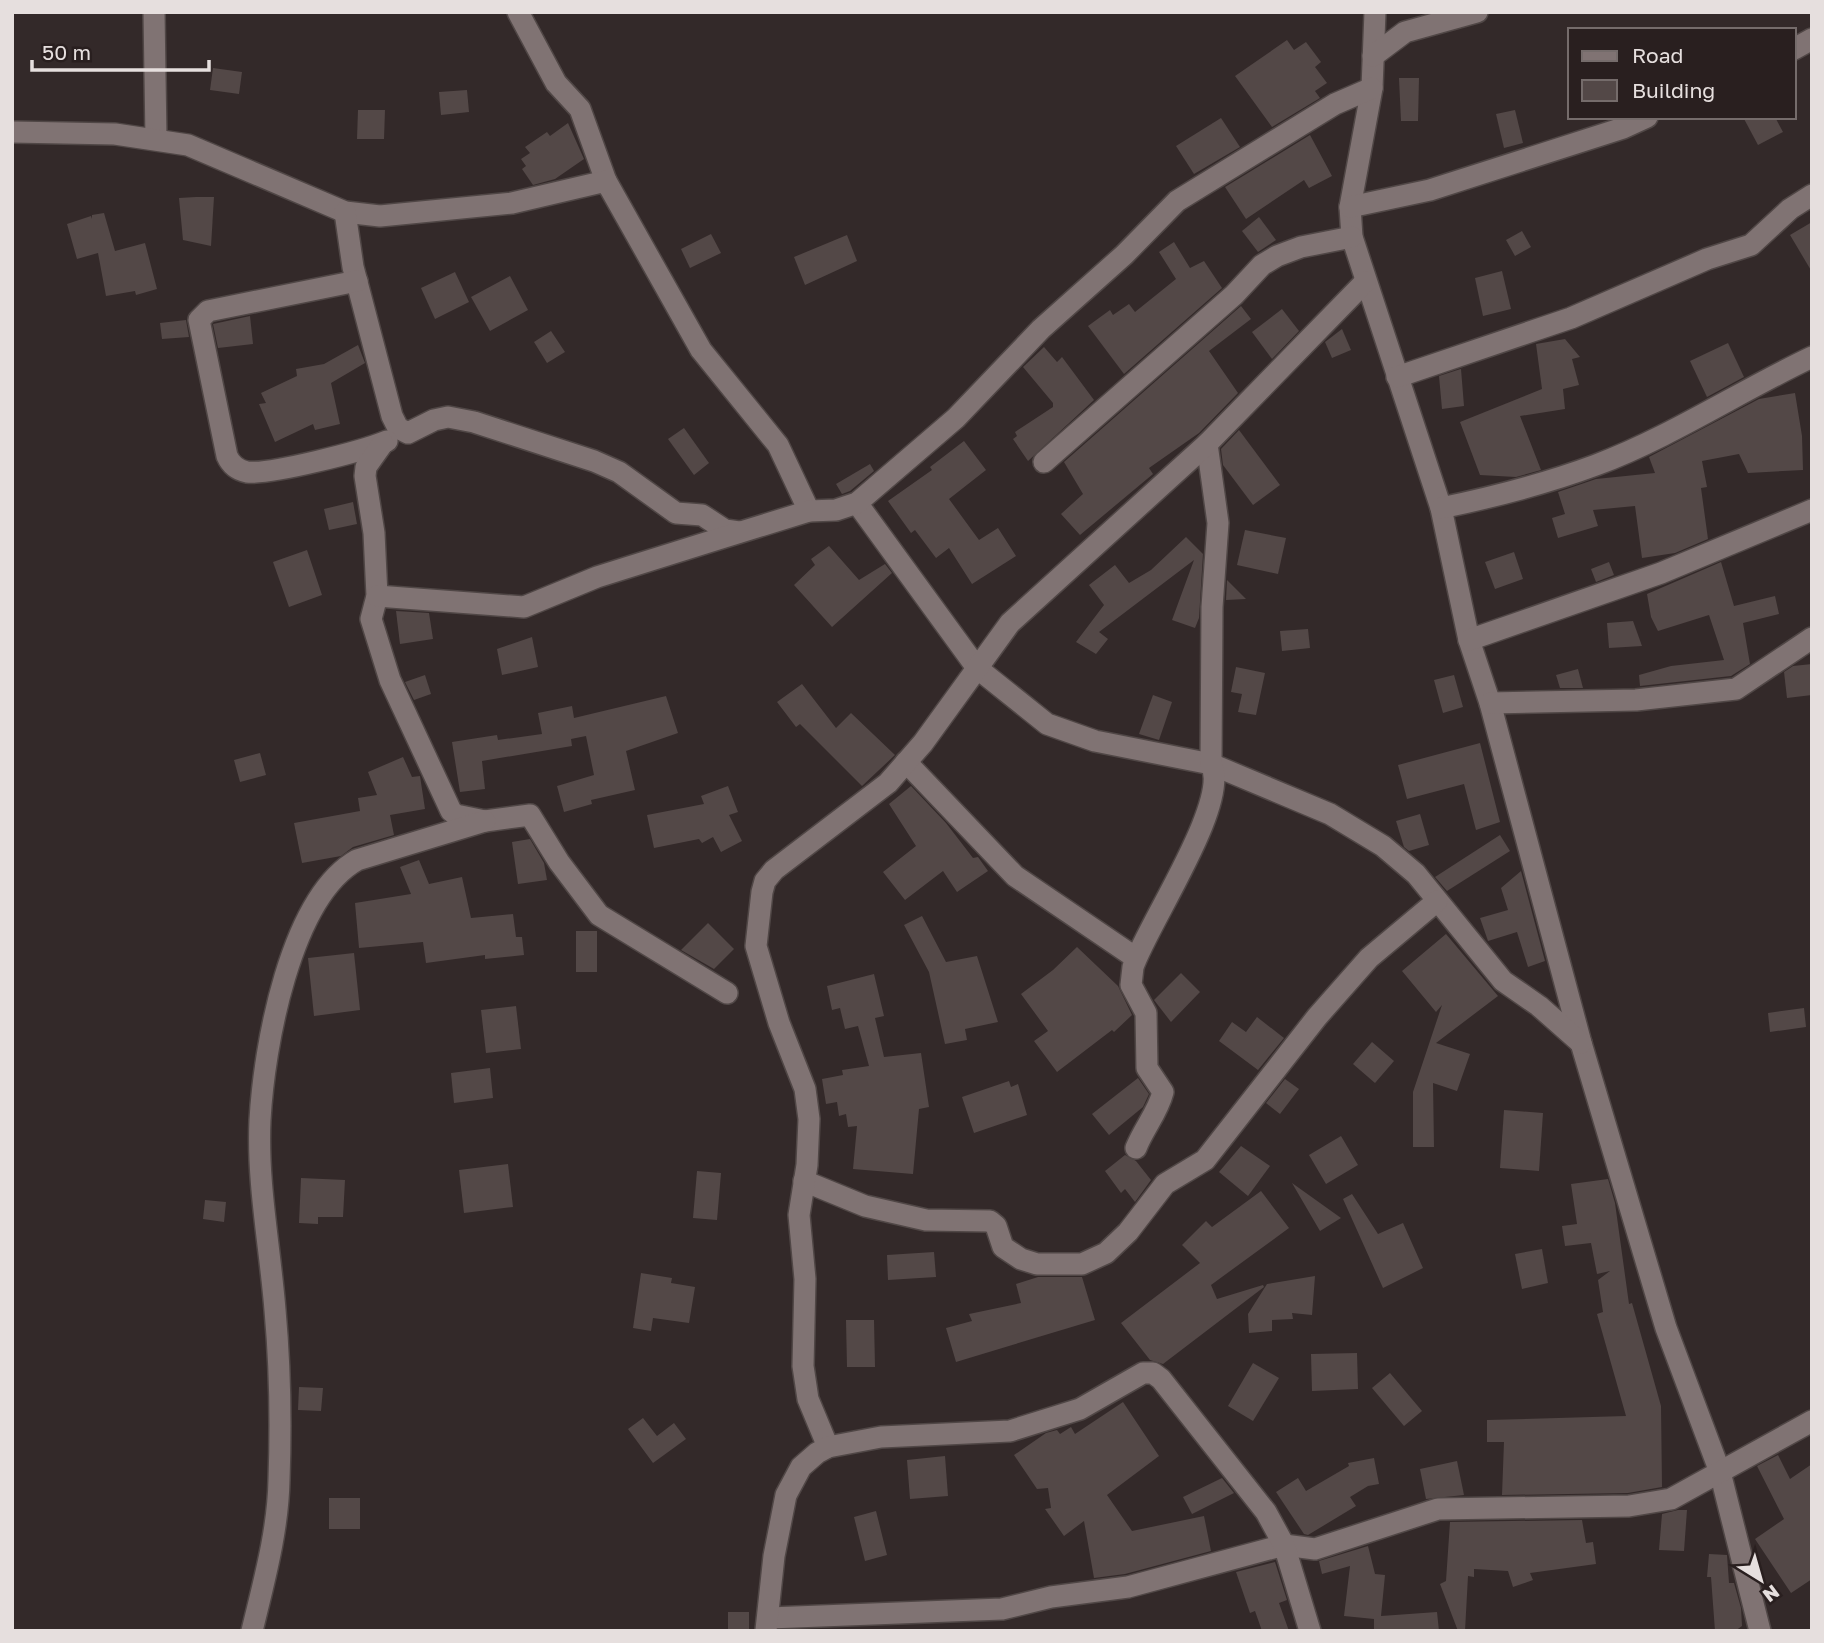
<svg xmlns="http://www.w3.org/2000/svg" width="1824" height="1643" font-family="'Golos Text',sans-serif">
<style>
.building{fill:#534847}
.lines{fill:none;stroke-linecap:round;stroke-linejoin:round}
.minor-casing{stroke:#504746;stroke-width:24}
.minor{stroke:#807373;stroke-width:21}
</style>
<rect width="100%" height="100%" fill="#332929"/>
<g class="building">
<polygon points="1287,40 1294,50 1306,42 1321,62 1315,67 1327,83 1315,91 1320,98 1272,127 1235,76"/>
<polygon points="213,68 242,72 239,94 210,90"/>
<polygon points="1399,78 1419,78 1418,121 1401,121"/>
<polygon points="467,90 469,112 441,115 439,92"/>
<polygon points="358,110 385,110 384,139 357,139"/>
<polygon points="1515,110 1523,143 1504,148 1496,114"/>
<polygon points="1743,117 1775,117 1783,132 1758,145"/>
<polygon points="1221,118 1240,147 1194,174 1176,146"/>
<polygon points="568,123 584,159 555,179 533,185 522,169 526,166 521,159 530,153 525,147 547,132 550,136"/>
<polygon points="1310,135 1332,176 1309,188 1304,180 1246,219 1225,187"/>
<polygon points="196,197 214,197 211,246 183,240 179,198"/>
<polygon points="104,213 115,251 145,243 157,289 136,295 135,291 106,296 98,253 77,259 67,224 91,216 92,219 92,215"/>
<polygon points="1259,217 1276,240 1258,252 1242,231"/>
<polygon points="1812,222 1812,272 1790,235"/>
<polygon points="1522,231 1531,247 1515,256 1506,240"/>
<polygon points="711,234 721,253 690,268 681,249"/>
<polygon points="847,235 857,261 805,285 794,257"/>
<polygon points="1174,242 1190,268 1204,261 1222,288 1124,374 1088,326 1110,310 1113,315 1129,304 1135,312 1176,279 1159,252"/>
<polygon points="1502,271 1511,309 1483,316 1475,278"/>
<polygon points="455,272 469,302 435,319 421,288"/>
<polygon points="510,276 528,310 490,331 471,297"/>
<polygon points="1241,306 1251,319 1209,351 1238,393 1199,433 1149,468 1153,474 1080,535 1061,514 1083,494 1064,462"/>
<polygon points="1282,309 1299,331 1272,359 1252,332"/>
<polygon points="250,316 253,344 218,348 213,324"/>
<polygon points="186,320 189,337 162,339 160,323"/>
<polygon points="1342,329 1351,350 1332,358 1325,342"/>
<polygon points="551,331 565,352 547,363 534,342"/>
<polygon points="1565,339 1580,357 1572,359 1579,385 1563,389 1565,409 1520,416 1541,470 1516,477 1480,475 1460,422 1542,389 1536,344"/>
<polygon points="1728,343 1744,377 1707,397 1690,361"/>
<polygon points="358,345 365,363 331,383 340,424 315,430 313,424 275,442 259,404 266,403 261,393 297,376 296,369 324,364"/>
<polygon points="1044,347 1057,362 1062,357 1094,400 1028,461 1013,439 1017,436 1015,432 1053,407 1053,403 1023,367"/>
<polygon points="1473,365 1461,369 1464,406 1442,409 1439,376"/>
<polygon points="1795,393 1802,436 1803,470 1748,473 1739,454 1702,461 1707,487 1701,488 1708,539 1675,553 1642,558 1635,506 1593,510 1598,526 1558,538 1552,518 1565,514 1558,492 1596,479 1655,473 1649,457 1759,399"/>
<polygon points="684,428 709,463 694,475 668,439"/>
<polygon points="1239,430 1280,485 1253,505 1223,465 1221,449"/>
<polygon points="964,441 986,470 949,499 979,540 998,528 1016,556 972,584 949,548 936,558 915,530 911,533 888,501 932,470 930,467"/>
<polygon points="870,464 874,471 850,491 842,494 836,484"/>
<polygon points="353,502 357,524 329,530 324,509"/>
<polygon points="1245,530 1286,538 1278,574 1237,565"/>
<polygon points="1186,537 1203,554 1199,618 1195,628 1172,620 1194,560 1099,632 1108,639 1096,654 1076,642 1104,605 1089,585 1115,565 1129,583 1151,570"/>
<polygon points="829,546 859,580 885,564 892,573 832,627 794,585 815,565 811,559"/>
<polygon points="307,550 322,595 289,607 273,562"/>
<polygon points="1514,552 1523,579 1495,589 1485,562"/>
<polygon points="1609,562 1614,575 1596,582 1591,569"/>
<polygon points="1721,562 1734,606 1775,596 1779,614 1743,623 1750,664 1731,676 1640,686 1639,675 1671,666 1724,660 1709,615 1658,631 1651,617 1647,594"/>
<polygon points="1227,580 1246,599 1226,600"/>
<polygon points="396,611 429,613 433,639 400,644"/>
<polygon points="1633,621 1642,646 1609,648 1607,623"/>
<polygon points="1308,629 1310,648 1282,651 1280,631"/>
<polygon points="532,637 538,667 502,675 497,649"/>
<polygon points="1812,664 1812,695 1787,698 1784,672 1793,666"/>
<polygon points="1236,667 1265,673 1256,715 1238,712 1242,694 1231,692"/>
<polygon points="1578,669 1583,688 1560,688 1556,675"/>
<polygon points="425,675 431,694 414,700 405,682"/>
<polygon points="1454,675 1463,707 1443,713 1434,680"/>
<polygon points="802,684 836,728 851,713 895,755 862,786 800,724 796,727 777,702"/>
<polygon points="1153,695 1172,702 1159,740 1139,734"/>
<polygon points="666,696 678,733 626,751 635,790 591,800 592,804 564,812 557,786 594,775 586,736 571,739 572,746 482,761 485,789 460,792 452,742 497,735 498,740 542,734 538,713 572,706 574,718"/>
<polygon points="1480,743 1500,822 1476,830 1464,784 1407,799 1398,765"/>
<polygon points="260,753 266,775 240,782 234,760"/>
<polygon points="403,757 412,777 420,776 425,809 390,815 394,835 353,847 341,856 302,863 294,823 360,811 358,798 377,795 368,772"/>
<polygon points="728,786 738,812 729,815 742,841 721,852 713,837 702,843 699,839 654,848 647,815 704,804 701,796"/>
<polygon points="911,786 946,823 973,858 978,857 988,871 957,892 943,871 905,900 883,872 916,846 889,804"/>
<polygon points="1420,814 1429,845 1409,851 1404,847 1396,821"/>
<polygon points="1500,835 1510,851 1447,891 1435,877"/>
<polygon points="530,839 544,863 547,880 518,884 512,842"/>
<polygon points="419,860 429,884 462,877 471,918 513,914 516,937 522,937 524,955 485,959 485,955 426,963 423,942 359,948 355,903 411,894 400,867"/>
<polygon points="1521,871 1545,961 1528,967 1517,932 1488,941 1480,918 1508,910 1501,888"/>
<polygon points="922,916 946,962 977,956 998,1022 965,1029 967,1040 945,1044 929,972 904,925"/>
<polygon points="708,923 734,949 714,969 681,950"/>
<rect x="576" y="931" width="21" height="41"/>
<polygon points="1446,934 1498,996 1436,1043 1470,1054 1457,1091 1433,1083 1434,1147 1413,1147 1413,1092 1442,1005 1436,1012 1402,971"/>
<polygon points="1077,947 1118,986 1132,1015 1114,1032 1112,1030 1057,1072 1034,1041 1048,1031 1021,994 1053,970"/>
<polygon points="354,953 360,1010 314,1016 308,958"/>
<polygon points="1181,973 1200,992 1171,1022 1154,1000"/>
<polygon points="874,974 884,1016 875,1018 884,1057 921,1053 929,1107 919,1109 913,1174 853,1169 857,1126 848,1127 846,1114 839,1116 837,1102 826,1104 822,1079 843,1075 842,1070 869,1066 858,1026 845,1029 840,1008 832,1010 827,986"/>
<polygon points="516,1006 521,1049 486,1053 481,1010"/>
<polygon points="1804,1008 1806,1027 1770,1032 1768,1013"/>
<polygon points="1257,1017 1284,1038 1258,1070 1219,1041 1232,1022 1246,1032"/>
<polygon points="1372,1042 1394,1061 1375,1083 1353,1064"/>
<polygon points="490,1068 493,1098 454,1103 451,1073"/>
<polygon points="1138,1078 1149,1094 1143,1107 1109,1135 1092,1114"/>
<polygon points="1285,1079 1299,1089 1280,1114 1266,1103"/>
<polygon points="1009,1081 1011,1087 1018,1084 1027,1115 974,1133 962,1097"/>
<polygon points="1504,1110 1543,1113 1539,1171 1500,1168"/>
<polygon points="1341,1136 1358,1165 1326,1184 1309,1155"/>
<polygon points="1241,1146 1270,1166 1248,1196 1219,1172"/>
<polygon points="1125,1155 1136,1161 1151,1180 1135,1202 1125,1189 1121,1193 1105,1171"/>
<polygon points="508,1164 513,1207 464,1213 459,1170"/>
<polygon points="697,1171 721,1173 717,1220 693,1218"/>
<polygon points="301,1178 345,1180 343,1217 318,1217 318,1224 299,1223"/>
<polygon points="1608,1179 1615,1203 1629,1304 1632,1303 1661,1406 1662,1487 1628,1493 1502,1495 1504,1442 1487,1442 1487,1420 1626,1416 1597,1314 1603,1312 1598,1280 1610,1271 1597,1274 1591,1243 1565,1246 1562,1226 1577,1224 1571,1184"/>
<polygon points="1292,1183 1341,1218 1320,1231"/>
<polygon points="1261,1191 1289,1228 1211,1285 1217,1299 1263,1285 1264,1287 1163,1364 1150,1360 1121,1323 1200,1263 1182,1245 1206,1221 1212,1227"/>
<polygon points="1352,1194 1378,1234 1403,1223 1423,1268 1383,1288 1343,1199"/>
<polygon points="205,1200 226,1202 224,1222 203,1219"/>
<polygon points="1542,1249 1548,1283 1522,1289 1515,1254"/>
<polygon points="934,1252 936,1277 888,1280 887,1255"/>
<polygon points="641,1273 672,1278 671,1283 695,1287 689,1323 653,1318 651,1331 633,1328"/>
<polygon points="1315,1276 1312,1315 1292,1313 1293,1319 1272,1320 1272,1331 1249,1333 1248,1314 1267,1284"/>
<polygon points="1038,1277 1082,1277 1095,1320 956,1362 946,1328 972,1321 969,1314 1021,1303 1016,1284"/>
<polygon points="846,1320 874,1320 875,1367 847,1367"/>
<polygon points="1357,1353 1358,1389 1312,1391 1311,1354"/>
<polygon points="1253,1363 1279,1378 1253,1421 1228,1406"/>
<polygon points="1390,1373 1422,1411 1404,1426 1372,1388"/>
<polygon points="299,1387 323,1388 321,1411 298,1410"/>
<polygon points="1123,1402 1159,1456 1107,1495 1132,1531 1204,1516 1211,1551 1125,1574 1094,1578 1084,1521 1064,1536 1045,1509 1051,1508 1048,1488 1037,1489 1014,1455 1046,1433 1057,1430 1060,1434 1071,1427 1075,1434"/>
<polygon points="643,1418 657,1436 674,1423 686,1439 653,1463 628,1429"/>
<polygon points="1778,1455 1790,1479 1812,1464 1812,1579 1791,1593 1755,1539 1784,1519 1757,1466"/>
<polygon points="945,1456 948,1496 910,1499 907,1460"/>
<polygon points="1374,1458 1379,1484 1368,1486 1350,1497 1356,1506 1308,1535 1304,1534 1276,1492 1298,1478 1306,1491 1349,1466 1348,1463"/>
<polygon points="1457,1461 1464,1495 1426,1499 1420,1469"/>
<polygon points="1222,1478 1234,1493 1192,1514 1183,1497"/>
<rect x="329" y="1498" width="31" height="31"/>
<polygon points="1678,1510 1687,1510 1684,1551 1659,1550 1662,1514"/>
<polygon points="876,1511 887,1555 865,1561 854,1517"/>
<polygon points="1582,1520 1586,1543 1593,1542 1596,1564 1530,1573 1533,1580 1513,1587 1508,1571 1474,1569 1474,1577 1468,1576 1465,1631 1458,1631 1440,1584 1446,1581 1450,1522"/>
<polygon points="1368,1546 1375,1574 1385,1575 1381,1616 1437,1612 1439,1631 1374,1631 1374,1619 1344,1616 1350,1566 1322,1574 1319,1561"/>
<polygon points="1709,1554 1727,1555 1729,1583 1734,1583 1741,1608 1742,1626 1735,1631 1715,1631 1711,1577 1707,1577"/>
<polygon points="1275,1562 1287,1600 1279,1603 1289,1631 1262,1631 1255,1611 1250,1613 1236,1572"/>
<rect x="728" y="1612" width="21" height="19"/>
</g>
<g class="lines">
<defs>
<g id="minor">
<polyline points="154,12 156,139"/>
<polyline points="518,12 556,83 580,109 606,181"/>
<polyline points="1375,12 1372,88 1350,207 1352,237 1441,508 1469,640 1490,703 1581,1043 1666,1328 1720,1472 1760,1631"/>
<polyline points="1794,49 1812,39"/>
<polyline points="1373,56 1405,32 1477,12"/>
<polyline points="12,132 115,134 188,145 345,212 380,216 512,203 606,181 701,350 778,445 809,511"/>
<polyline points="1350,207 1430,190 1623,128 1647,117"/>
<polyline points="345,212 353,267 392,416 398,428 408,433 434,420 448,417 474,422 594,461 619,472 676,513 702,515 725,530 739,532"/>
<path d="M357,281L208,311L199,320L227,456C231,465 237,470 247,472C270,475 363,451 387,441"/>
<polyline points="1397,377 1571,318 1707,259 1751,245 1790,209 1812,195"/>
<polyline points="383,443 366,467 365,476 374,533 377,596 371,619 390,680 451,811 456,815 485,821 530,815 559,862 599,915 727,993"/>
<polyline points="1044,462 1234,295 1262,265 1277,256 1301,247 1352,237"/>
<polyline points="857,503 977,668 1047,724 1095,741 1211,764 1330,814 1383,846 1416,874 1503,981 1539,1006 1581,1043"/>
<path d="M1441,508C1494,497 1545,484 1596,465C1671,437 1740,391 1812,357"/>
<polyline points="377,596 524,607 597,577 715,540 809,511 836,510 857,503 956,418 1041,329 1124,255 1177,201 1335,104 1372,88"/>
<polyline points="1469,640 1661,573 1812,510"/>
<polyline points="1490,703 1636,700 1736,689 1812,638"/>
<polyline points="906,762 1015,876 1136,958"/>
<path d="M1136,1148C1144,1128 1158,1112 1163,1092L1147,1068L1146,1013L1131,985L1133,967C1147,925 1231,802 1211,764L1212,607L1218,523L1207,444"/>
<polyline points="804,1181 865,1206 926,1220 990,1221 996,1226 1003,1247 1021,1259 1037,1264 1082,1264 1106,1253 1128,1232 1165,1184 1205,1160 1317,1017 1369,958 1437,901"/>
<polyline points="828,1447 808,1399 803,1366 805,1279 799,1215 807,1165 809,1119 805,1089 779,1023 756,946 762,892 765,881 774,870 888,783 923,743 1010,623 1207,444 1365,282"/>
<polyline points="769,1618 1002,1609 1051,1597 1128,1587 1284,1545 1315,1549 1438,1509 1629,1506 1671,1499 1812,1421"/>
<polyline points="766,1630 774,1556 786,1495 801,1467 817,1453 828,1447 881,1437 1010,1431 1080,1409 1143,1373 1153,1373 1161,1379 1266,1512 1284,1545 1310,1631"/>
<path d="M252,1631C264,1581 278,1531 279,1480C281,1424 280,1365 275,1310C270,1247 257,1183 260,1120C264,1047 290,898 357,860L485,821"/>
</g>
</defs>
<use href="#minor" class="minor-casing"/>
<use href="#minor" class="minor"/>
</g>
<rect width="1824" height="1643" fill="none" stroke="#e6dfde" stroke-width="28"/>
<rect x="1568" y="28" width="228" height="91" fill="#291f1f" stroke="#756c6b" stroke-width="2"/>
<rect x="1582" y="51" width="35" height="10" fill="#807373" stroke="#756c6b" stroke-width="2"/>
<text x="1632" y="63" font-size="21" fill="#e6dfde">Road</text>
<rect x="1582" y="80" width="35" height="21" fill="#534847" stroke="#756c6b" stroke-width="2"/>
<text x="1632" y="98" font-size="21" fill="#e6dfde">Building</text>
<g transform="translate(1761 1580) rotate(143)" stroke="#291f1f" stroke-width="5" paint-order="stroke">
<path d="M0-5L12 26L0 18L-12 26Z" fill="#e6dfde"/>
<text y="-10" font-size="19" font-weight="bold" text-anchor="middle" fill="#e6dfde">N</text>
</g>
<path d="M32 60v10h177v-10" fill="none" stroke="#e6dfde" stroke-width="3.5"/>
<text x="42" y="60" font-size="21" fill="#e6dfde" stroke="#291f1f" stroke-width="5" paint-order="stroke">50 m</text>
</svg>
